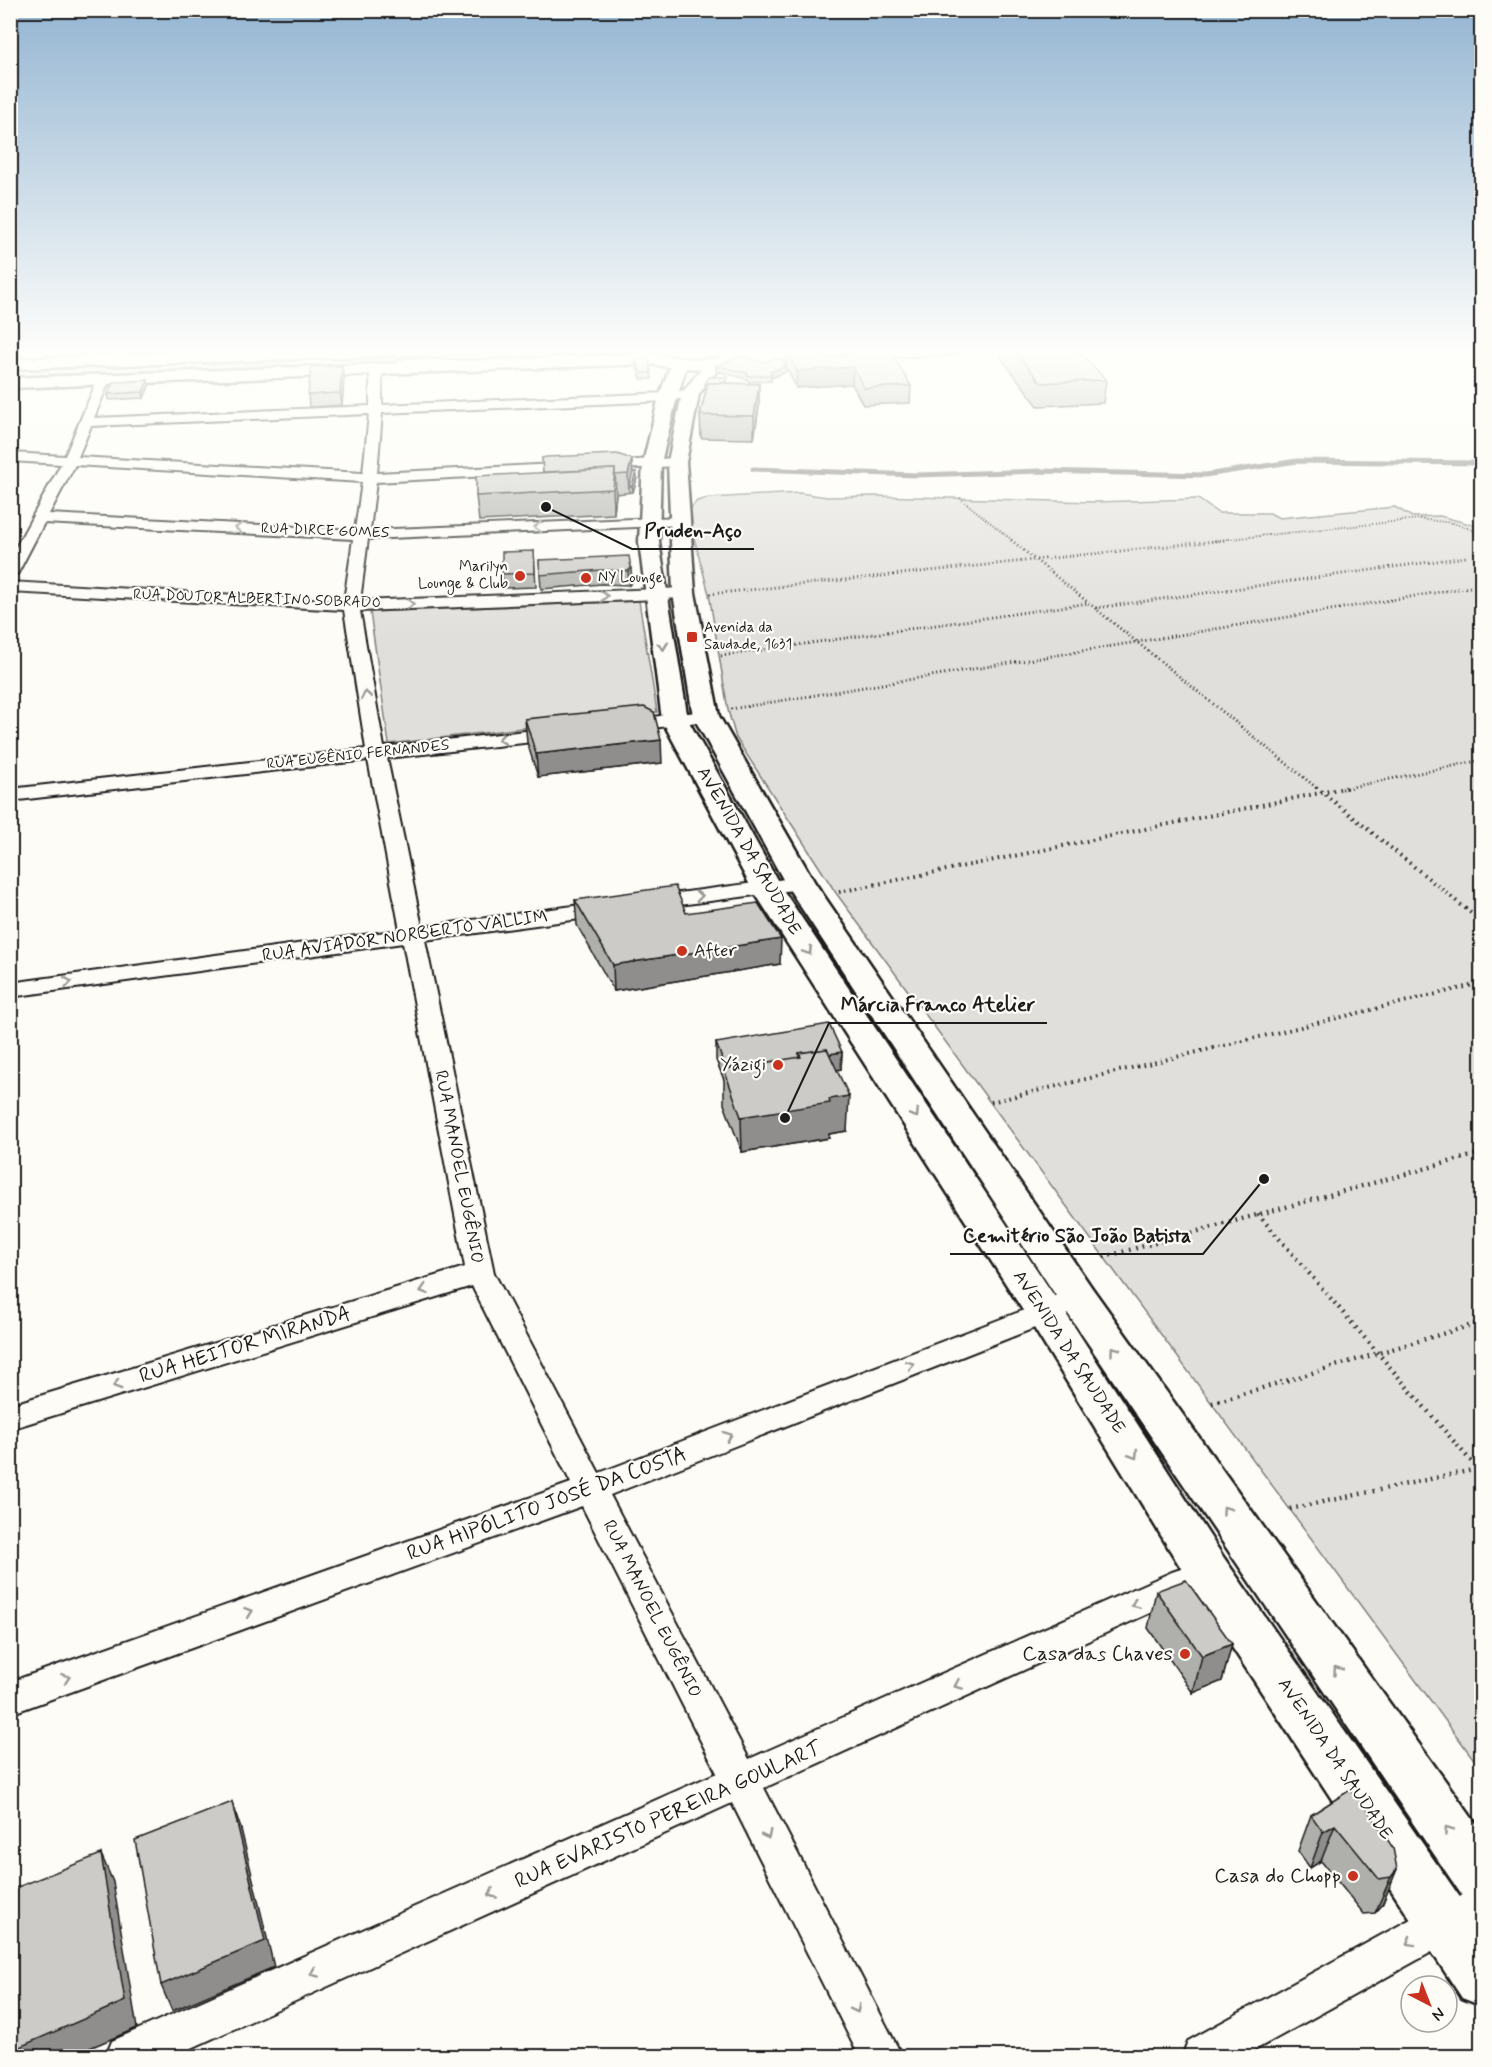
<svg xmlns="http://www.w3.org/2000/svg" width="1492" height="2067" font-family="Mynerve,sans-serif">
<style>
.green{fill:#e0dfdb;stroke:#7e7e7c;stroke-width:1.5}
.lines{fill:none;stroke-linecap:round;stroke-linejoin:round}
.stream{stroke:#797876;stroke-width:5}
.street-casing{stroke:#1c1c1c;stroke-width:4}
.secondary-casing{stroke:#1c1c1c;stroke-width:5}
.highway-casing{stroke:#1c1c1c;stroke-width:5}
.path-far3{stroke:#1c1c1c;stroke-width:2;stroke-dasharray:1 2;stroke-linecap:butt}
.path-far2{stroke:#1c1c1c;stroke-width:3;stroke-dasharray:1 3;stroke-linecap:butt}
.path-far1{stroke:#1c1c1c;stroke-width:4;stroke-dasharray:1.5 4.5;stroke-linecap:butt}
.path{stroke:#1c1c1c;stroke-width:4.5;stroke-dasharray:1.5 5;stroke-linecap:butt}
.street{fill:#fdfcf7;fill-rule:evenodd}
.secondary{fill:#fdfcf7;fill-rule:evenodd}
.highway{fill:#fdfcf7;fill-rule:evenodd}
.wall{fill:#afafac;stroke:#1c1c1c;stroke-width:1.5}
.shaded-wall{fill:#8f8e8c;stroke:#1c1c1c;stroke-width:1.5}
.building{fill:#cccbc8;stroke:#1c1c1c;stroke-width:1.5}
.oneway{stroke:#989794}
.poi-dot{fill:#c8321e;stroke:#fdfcf7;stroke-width:2}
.labels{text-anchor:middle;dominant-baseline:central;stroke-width:4.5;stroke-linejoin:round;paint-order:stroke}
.far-street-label{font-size:15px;fill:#1c1c1c;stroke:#fdfcf7}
.far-poi-label{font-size:15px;fill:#1c1c1c;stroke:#fdfcf7;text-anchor:start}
.street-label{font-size:18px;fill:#1c1c1c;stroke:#fdfcf7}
.poi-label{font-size:18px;fill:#1c1c1c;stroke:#fdfcf7;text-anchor:start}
.near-street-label{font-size:21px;fill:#1c1c1c;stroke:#fdfcf7}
.near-poi-label{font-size:21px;fill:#1c1c1c;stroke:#fdfcf7;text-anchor:end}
.leader{fill:none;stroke:#1c1c1c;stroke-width:2}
.callout-dot{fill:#1c1c1c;stroke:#fdfcf7;stroke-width:2}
.callout-label{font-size:20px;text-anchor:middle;font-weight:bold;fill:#1c1c1c;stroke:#fdfcf7;stroke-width:4.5;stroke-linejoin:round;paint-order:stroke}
</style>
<rect width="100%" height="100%" fill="#fdfcf7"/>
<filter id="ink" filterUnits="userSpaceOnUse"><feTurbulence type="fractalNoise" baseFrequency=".0167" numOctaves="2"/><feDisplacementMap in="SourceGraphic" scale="12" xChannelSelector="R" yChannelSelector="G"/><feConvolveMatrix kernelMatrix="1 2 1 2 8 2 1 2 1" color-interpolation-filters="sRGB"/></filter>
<g filter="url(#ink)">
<g class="green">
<polygon points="627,349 675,350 658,355 475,363 292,359"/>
<polygon points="196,364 353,365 331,369 11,378 10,371"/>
<polygon points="800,493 827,497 875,496 1095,502 1198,499 1218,513 1270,513 1279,518 1395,507 1412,517 1440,516 1481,527 1481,1769 836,893 736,738 728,710 709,594 687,512 697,501 709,498"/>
<polygon points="639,601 657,712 389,744 370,612"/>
</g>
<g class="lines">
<polyline class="stream" points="753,469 917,475 1040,471 1205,475 1297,461 1482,463"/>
<defs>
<g id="street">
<path d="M376,366L382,370V405L668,393L691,389L697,393L695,396L668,401L382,413L377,473L677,458L684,462L677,466L376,482L370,530L681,517L688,521L681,525L368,539L360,601L684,588L692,593L684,598L360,611L384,747L560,727L567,729L569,733L567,737L560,739L387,758L422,927L609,901L617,903L620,908L617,913L609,915L425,940L494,1273L599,1473L1035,1306C1052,1298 1070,1285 1088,1291L1092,1298L1088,1305L1055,1320L610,1495L749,1759L1172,1572L1184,1568L1196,1572L1201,1582L1196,1592L764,1788L902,2056H859L732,1803L174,2056H106L112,2041L717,1773L582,1506L10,1714V1682L571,1483L472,1286L10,1429V1405L465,1267L403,943L10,997V983L400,930L368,760L10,801V789L366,749L344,610L10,592V582L344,601L353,539L44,523L18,573L10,578V558L61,464L10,461V453L65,456L97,381L103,377L109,381L94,418L370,406V370ZM369,414L363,473L78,457L91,426ZM75,465L362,482L355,530L49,514Z"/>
<polygon points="706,711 712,712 715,716 712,720 624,732 617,730 615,726 617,722 624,720"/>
<polygon points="800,877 808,878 811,883 808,888 649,909 641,908 638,903 641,898 649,897"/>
<polygon points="1482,1888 1482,1928 1457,1938 1244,2056 1182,2056 1188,2041 1431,1908"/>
</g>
<polygon id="secondary" points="810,349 962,349 954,354 734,362 716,372 699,394 686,462 695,593 719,716 815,883 1092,1288 1482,1832 1482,1904 1463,1897 1064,1308 785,883 693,716 673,593 668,462 682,393 701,369 686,368 677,397 661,463 659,542 688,720 781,887 1059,1303 1224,1558 1482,1929 1482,2006 1462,1998 1192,1586 1031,1323 751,887 662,720 639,542 643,463 659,397 670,367 647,364 10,388 10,378 647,354 702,360 717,358 730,352"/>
<g id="highway">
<polygon points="287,349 440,349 432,354 10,369 10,359"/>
<polygon points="405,359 475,361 483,366 475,371 399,367 397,364 399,361"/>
</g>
</defs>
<use href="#street" class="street-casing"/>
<use href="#secondary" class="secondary-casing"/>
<use href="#highway" class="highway-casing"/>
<g class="path-far3">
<polyline points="960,498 1013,541"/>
<polyline points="1211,541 1420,519 1453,523 1482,533"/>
</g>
<g class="path-far2">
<polyline points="1011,540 1318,789"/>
<polyline points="710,594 1225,540"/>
<polyline points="1096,608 1466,557"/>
<polyline points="721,656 1089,603"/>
<polyline points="731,709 1482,585"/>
<polyline points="1342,789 1482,760"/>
</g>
<g class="path-far1">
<polyline points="1316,787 1482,922"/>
<polyline points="839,892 1349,787"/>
<polyline points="991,1102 1482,983"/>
</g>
<g class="path">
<polyline points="1258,1214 1482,1474"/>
<polyline points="1104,1257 1482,1153"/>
<polyline points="1212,1403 1482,1322"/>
<polyline points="1290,1509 1482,1468"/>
</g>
<use href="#street" class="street"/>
<use href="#secondary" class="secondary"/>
<use href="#highway" class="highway"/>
</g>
<g class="wall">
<polygon points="843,349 889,349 911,386 910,403 863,405 852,384 796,388 786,366 786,350 826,357 843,356"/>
<polygon points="1001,349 1077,349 1106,380 1103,403 1038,406 1001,358"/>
<polygon points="635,359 651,373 652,379 641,379 636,364"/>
<polygon points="716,366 786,372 771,378 771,381 748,382 747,379 716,371"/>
<polygon points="344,377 342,405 309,407 308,395"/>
<polygon points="728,383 759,384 759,406 754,439 701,438 700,415 706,390 705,390 705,384"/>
<polygon points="149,386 144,398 109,400 108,394"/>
<polygon points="542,458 636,472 637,478 633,492 616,494 614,514 479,521 476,496 543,472"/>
<polygon points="534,551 536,587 504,588 502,574"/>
<polygon points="539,560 631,568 632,582 629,585 602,584 541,589"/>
<polygon points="525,719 662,763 538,777 527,742"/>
<polygon points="575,900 686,913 780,964 614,991 577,925"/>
<polygon points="716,1043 842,1052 841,1069 837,1070 847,1131 829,1134 829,1138 742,1152 724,1104 724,1080 716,1060"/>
<polygon points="1156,1591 1232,1644 1222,1681 1193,1693 1148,1628"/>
<polygon points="1350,1790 1397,1869 1382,1905 1375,1913 1364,1914 1321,1861 1310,1868 1298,1851 1311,1815"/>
</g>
<g class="shaded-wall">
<polygon points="342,366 344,377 342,405 340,393"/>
<polygon points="786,366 786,372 771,378 770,372"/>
<polygon points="853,367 852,384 796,388 797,371"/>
<polygon points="148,380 149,386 144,398 143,392"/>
<polygon points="759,384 759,406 754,439 754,416"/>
<polygon points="632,459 633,478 629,486 629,493 628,474"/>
<polygon points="615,469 616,494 614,514 613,489"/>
<polygon points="636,472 637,478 633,492 632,486"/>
<polygon points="631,568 632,582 629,585 628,571"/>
<polygon points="661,740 662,763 538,777 536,754"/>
<polygon points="781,939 780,964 614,991 613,965"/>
<polygon points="842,1052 841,1069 800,1076 801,1059"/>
<polygon points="849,1096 847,1131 829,1134 829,1138 742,1152 741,1117 829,1099"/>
<polygon points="1232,1644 1222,1681 1193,1693 1202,1656"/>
<polygon points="232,1802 241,1829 274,1967 172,2011 161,1985"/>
<polygon points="1335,1825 1321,1861 1310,1868 1323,1832"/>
<polygon points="101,1854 113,1882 137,2028 71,2056 19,2056 15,2049"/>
<polygon points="1397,1869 1382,1905 1375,1913 1391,1877"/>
</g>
<g class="building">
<polygon points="822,349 826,357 847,356 844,349 889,349 911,386 864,388 853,367 797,371 786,350"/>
<polygon points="1013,349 1077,349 1106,380 1041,383"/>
<polygon points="741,356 764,362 774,358 783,360 786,366 770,372 771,375 748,376 747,373 716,366"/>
<polygon points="649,358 651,373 641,373 635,359"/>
<polygon points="342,366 340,393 308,395 311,367"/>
<polygon points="709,377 728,377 725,383 708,383 708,384 705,384"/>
<polygon points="148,380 143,392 108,394 113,382"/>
<polygon points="708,383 759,384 754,416 700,415"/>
<polygon points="617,454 632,459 628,474 615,475 615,469 543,472 542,458 546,457"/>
<polygon points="615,469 613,489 476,496 476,476"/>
<polygon points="633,472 636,472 632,486 629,486"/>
<polygon points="534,551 535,573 502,574 502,552"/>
<polygon points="629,556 631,568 628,571 601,570 540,575 539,560"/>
<polygon points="644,707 654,712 661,740 536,754 525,719"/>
<polygon points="675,886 686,913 758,903 781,939 613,965 575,900"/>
<polygon points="829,1024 842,1052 829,1054 827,1049 799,1053 799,1058 726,1069 716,1043"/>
<polygon points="827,1049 849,1096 829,1099 830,1103 741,1117 724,1069 801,1057 799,1053"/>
<polygon points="1186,1580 1232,1644 1202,1656 1156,1591"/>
<polygon points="1350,1790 1368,1810 1393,1848 1397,1869 1391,1877 1379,1879 1335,1825 1323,1832 1311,1815"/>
<polygon points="232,1802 265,1941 161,1985 135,1840"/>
<polygon points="101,1854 125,2001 15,2049 10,2013 10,1890"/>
</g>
<defs><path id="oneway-chevron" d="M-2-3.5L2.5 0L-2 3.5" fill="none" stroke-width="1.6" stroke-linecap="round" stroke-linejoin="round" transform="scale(1.5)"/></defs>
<g class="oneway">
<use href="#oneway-chevron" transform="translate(538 527) rotate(178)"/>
<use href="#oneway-chevron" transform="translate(239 528) rotate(-177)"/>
<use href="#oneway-chevron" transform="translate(604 596) rotate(-2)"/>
<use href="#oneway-chevron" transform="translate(410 604) rotate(-2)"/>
<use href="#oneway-chevron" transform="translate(663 646) rotate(83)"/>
<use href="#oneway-chevron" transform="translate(366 695) rotate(-100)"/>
<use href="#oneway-chevron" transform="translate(502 739) rotate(174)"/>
<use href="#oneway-chevron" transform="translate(699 896) rotate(-8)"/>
<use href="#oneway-chevron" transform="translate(808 951) rotate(57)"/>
<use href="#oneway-chevron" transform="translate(68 982) rotate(-8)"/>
<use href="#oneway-chevron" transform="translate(915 1114) rotate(57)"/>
<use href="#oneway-chevron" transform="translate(424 1290) rotate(163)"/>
<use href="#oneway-chevron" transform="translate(1114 1350) rotate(-125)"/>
<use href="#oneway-chevron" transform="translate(910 1365) rotate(-21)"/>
<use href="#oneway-chevron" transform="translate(117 1385) rotate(163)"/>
<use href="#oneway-chevron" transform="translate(728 1436) rotate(-21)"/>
<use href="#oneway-chevron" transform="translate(1134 1455) rotate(58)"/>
<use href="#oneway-chevron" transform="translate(1226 1510) rotate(-125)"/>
<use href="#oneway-chevron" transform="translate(1135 1604) rotate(156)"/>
<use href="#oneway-chevron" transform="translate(249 1612) rotate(-20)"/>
<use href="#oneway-chevron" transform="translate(1337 1670) rotate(-125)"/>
<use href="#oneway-chevron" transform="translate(66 1678) rotate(-20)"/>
<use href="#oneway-chevron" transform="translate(958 1685) rotate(156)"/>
<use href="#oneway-chevron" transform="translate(1448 1830) rotate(-125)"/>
<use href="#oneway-chevron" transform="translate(767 1835) rotate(63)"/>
<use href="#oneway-chevron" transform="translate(492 1894) rotate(156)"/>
<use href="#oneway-chevron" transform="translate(1410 1942) rotate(151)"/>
<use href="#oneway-chevron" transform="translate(314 1973) rotate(156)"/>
<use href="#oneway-chevron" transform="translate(856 2009) rotate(63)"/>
</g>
</g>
<linearGradient id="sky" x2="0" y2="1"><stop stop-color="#94b5d2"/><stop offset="0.55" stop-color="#fefefb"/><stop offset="1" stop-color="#fefefb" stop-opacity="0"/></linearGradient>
<rect width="1492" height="639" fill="url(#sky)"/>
<g class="poi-dot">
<circle cx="520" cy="576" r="6"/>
<circle cx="586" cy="578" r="6"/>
<rect x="686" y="631" width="12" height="12" rx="3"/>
<circle cx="682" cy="951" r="6"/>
<circle cx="778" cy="1065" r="6"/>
<circle cx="1185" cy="1654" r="6"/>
<circle cx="1353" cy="1876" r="6"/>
</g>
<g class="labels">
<g class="far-street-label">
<text transform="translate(325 531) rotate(2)">RUA DIRCE GOMES</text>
<text transform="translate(257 599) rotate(2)">RUA DOUTOR ALBERTINO SOBRADO</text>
<text transform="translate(358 755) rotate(-6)">RUA EUGÊNIO FERNANDES</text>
</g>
<g class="far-poi-label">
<text x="508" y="567" text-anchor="end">Marilyn<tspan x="508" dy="17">Lounge &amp; Club</tspan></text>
<text x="598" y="578">NY Lounge</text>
<text x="704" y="628">Avenida da<tspan x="704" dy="17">Saudade, 1631</tspan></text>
</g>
<g class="street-label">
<text transform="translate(749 851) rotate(60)">AVENIDA DA SAUDADE</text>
<text transform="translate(405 936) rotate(-8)">RUA AVIADOR NORBERTO VALLIM</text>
<text transform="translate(459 1167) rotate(79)">RUA MANOEL EUGÊNIO</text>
<text transform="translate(1069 1352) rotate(57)">AVENIDA DA SAUDADE</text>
<text transform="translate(652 1609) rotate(63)">RUA MANOEL EUGÊNIO</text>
<text transform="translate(1335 1759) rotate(56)">AVENIDA DA SAUDADE</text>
</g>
<g class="poi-label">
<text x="694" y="951">After</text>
<text x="766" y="1065" text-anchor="end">Yázigi</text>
</g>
<g class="near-street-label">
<text transform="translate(245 1345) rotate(-17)">RUA HEITOR MIRANDA</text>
<text transform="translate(547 1504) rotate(-20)">RUA HIPÓLITO JOSÉ DA COSTA</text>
<text transform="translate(668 1815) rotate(-24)">RUA EVARISTO PEREIRA GOULART</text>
</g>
<g class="near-poi-label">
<text x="1173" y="1654">Casa das Chaves</text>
<text x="1341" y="1876">Casa do Chopp</text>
</g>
</g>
<path class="leader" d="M546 507L632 549H754M785 1118L829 1023H1047M1264 1179L1203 1254H950"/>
<g class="callout-dot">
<circle cx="546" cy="507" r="6"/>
<circle cx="785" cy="1118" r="6"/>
<circle cx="1264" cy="1179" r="6"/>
</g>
<g class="callout-label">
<text x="693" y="537">Pruden-Aço</text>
<text x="938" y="1011">Márcia Franco Atelier</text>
<text x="1077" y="1242">Cemitério São João Batista</text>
</g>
<rect width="1492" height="2067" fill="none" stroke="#fdfcf7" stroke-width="36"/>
<rect x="18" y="18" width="1456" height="2031" fill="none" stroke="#1c1c1c" stroke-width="2" filter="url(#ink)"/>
<g transform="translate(1429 2004) rotate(138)"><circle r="28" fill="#fdfcf7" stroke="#a3a29f" stroke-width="1.5"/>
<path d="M0-4.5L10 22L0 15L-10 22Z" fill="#c8321e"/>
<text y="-9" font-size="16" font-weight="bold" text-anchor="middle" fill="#1c1c1c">N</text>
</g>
</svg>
